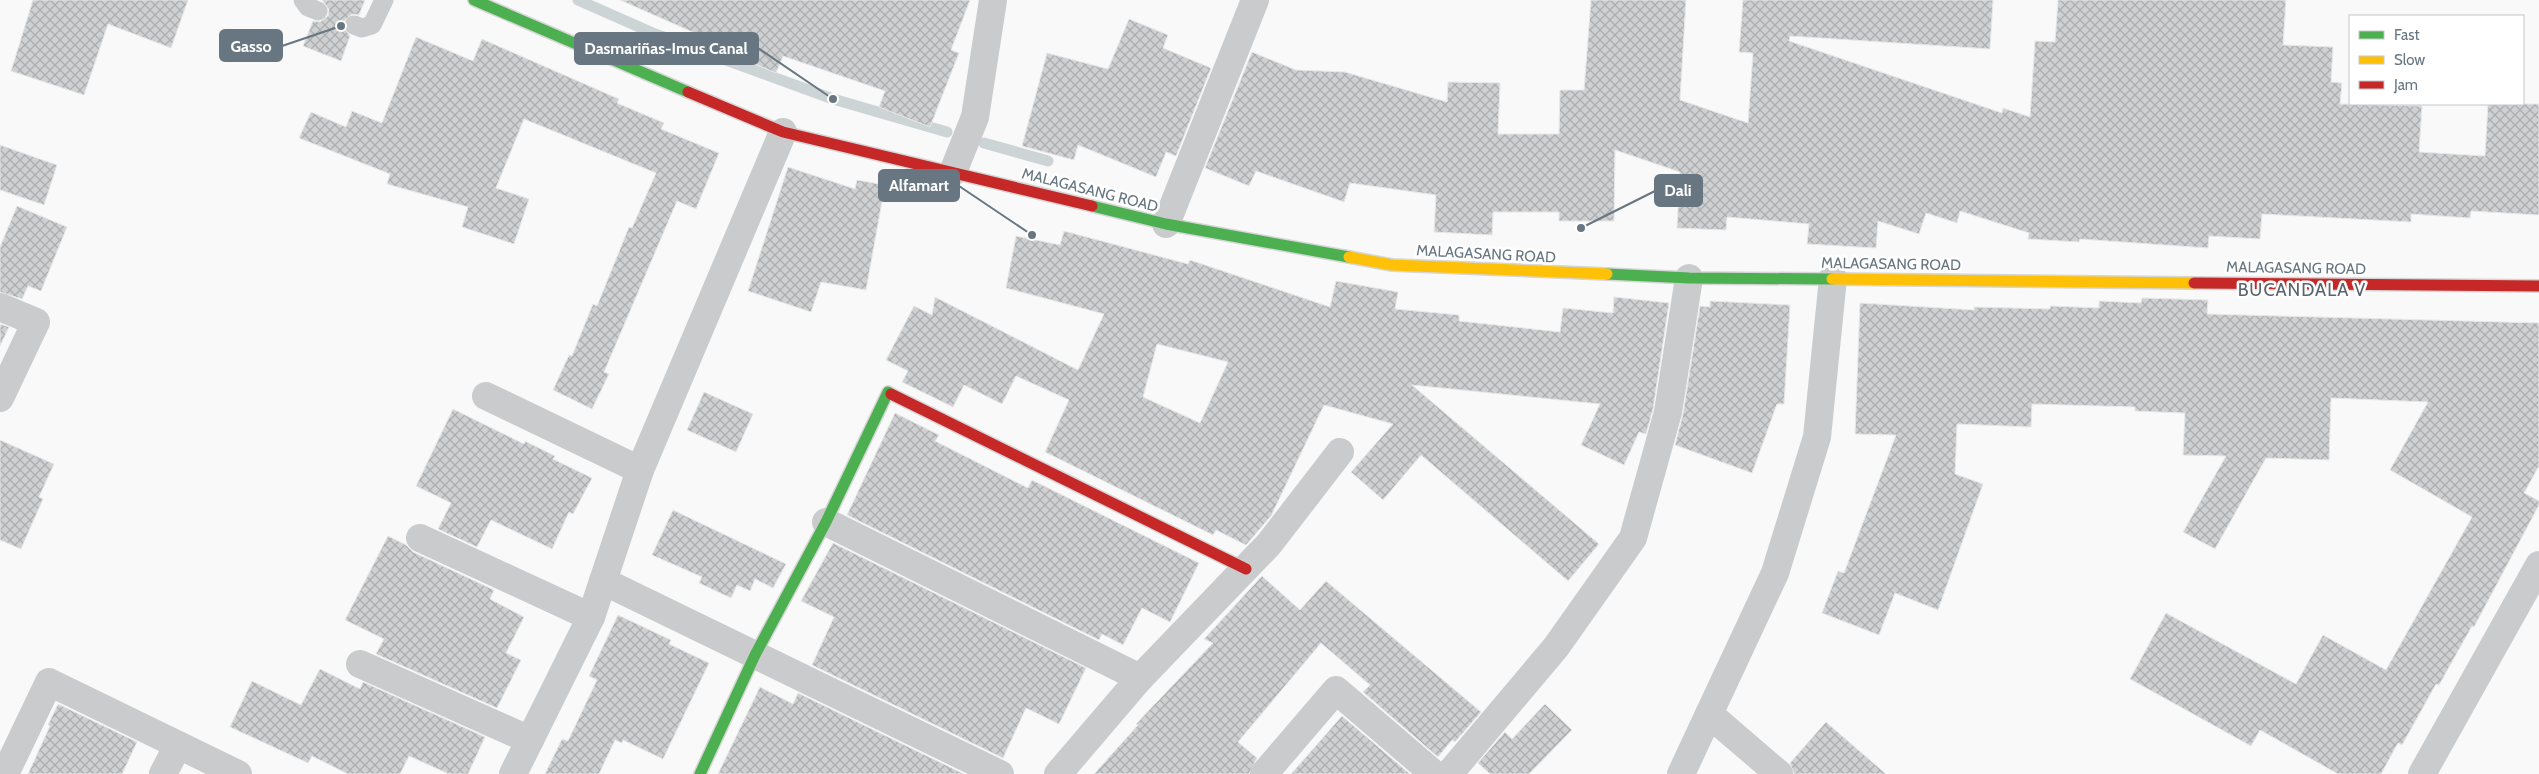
<svg xmlns="http://www.w3.org/2000/svg" width="2539" height="774" font-family="Cabin,sans-serif">
<style>
.lines{fill:none;stroke-linecap:round;stroke-linejoin:round}
.stream{stroke:#ccd4d6;stroke-width:11}
.building{fill:url(#building-cross-hatch);stroke:#e8e8e8;fill-rule:evenodd}
.fast-casing{stroke:#d5d6d7;stroke-width:14}
.slow-casing{stroke:#d5d6d7;stroke-width:14}
.jam-casing{stroke:#d5d6d7;stroke-width:14}
.lane{stroke:#cacbcc;stroke-width:19}
.street{stroke:#cacbcc;stroke-width:28}
.fast{stroke:#4caf50;stroke-width:11}
.slow{stroke:#ffc107;stroke-width:11}
.jam{stroke:#c62828;stroke-width:11}
.labels{text-anchor:middle;dominant-baseline:central;stroke-width:5;stroke-linejoin:round;paint-order:stroke}
.street-label{font-size:15px;fill:#677680;stroke:#fff}
.quarter-label{font-size:18px;letter-spacing:1px;fill:#59646c;stroke:#fff}
.leader{fill:none;stroke:#677680;stroke-width:2}
.callout-dot{fill:#677680;stroke:#fff;stroke-width:2}
.callout{fill:#677680;stroke:#677680;stroke-width:2}
.callout-label{font-size:16px;text-anchor:middle;font-weight:bold;fill:#fff}
</style>
<defs>
<pattern id="building-cross-hatch" width="8" height="8" patternUnits="userSpaceOnUse" patternTransform="scale(1.25)"><rect width="8" height="8" fill="#ced0d1"/><path d="M0 0l8 8M0 8l8-8" fill="none" stroke="#abadaf"/></pattern>
</defs>
<rect width="100%" height="100%" fill="#f9f9f9"/>
<g class="lines">
<g class="stream">
<polyline points="578,0 655,34 833,99 947,132"/>
<polyline points="984,143 1048,161"/>
</g>
</g>
<g class="building">
<polygon points="33,0 188,0 171,48 108,24 84,95 11,71"/>
<polygon points="322,0 365,0 359,15 352,14 344,21 343,27 350,36 341,61 303,46 313,21 320,22 328,16 329,9"/>
<polygon points="620,0 970,0 951,50 959,53 930,127 879,107 885,91 783,56 776,73 729,53 731,49"/>
<polygon points="1591,0 1686,0 1680,100 1748,123 1753,53 1739,52 1743,0 1993,0 1990,49 1790,36 1789,41 2002,113 2003,108 2030,117 2035,41 2055,42 2058,0 2286,0 2283,45 2333,47 2331,82 2342,83 2340,104 2422,106 2419,152 2485,156 2488,104 2539,104 2539,215 2471,211 2470,218 2411,214 2411,222 2262,214 2260,239 2209,236 2208,248 2080,239 2079,242 2028,239 2029,233 1960,211 1957,223 1926,213 1919,234 1878,221 1876,248 1807,244 1809,224 1727,217 1726,230 1677,228 1680,172 1615,150 1614,221 1559,221 1559,212 1493,212 1492,235 1434,232 1436,195 1350,183 1344,202 1256,171 1249,186 1205,168 1252,52 1296,70 1345,72 1447,102 1448,82 1500,83 1498,134 1559,134 1560,90 1584,90"/>
<polygon points="1129,19 1168,35 1163,48 1211,68 1176,156 1166,152 1156,177 1078,145 1074,160 1022,146 1047,53 1108,69"/>
<polygon points="416,37 473,61 482,39 619,99 617,103 664,123 661,129 719,153 696,209 677,201 604,372 609,374 592,409 553,390 569,355 572,356 593,304 597,306 629,227 632,228 656,173 524,119 496,188 529,199 514,244 462,227 468,207 387,184 390,174 299,138 311,112 346,127 352,111 382,123"/>
<polygon points="0,145 57,165 44,205 0,190"/>
<polygon points="788,167 855,189 857,180 885,185 866,290 821,282 811,312 748,291"/>
<polygon points="17,206 67,227 41,291 28,286 22,299 0,292 0,247"/>
<path d="M1064,231L1188,264L1190,260L1330,307L1336,281L1398,292L1395,309L1459,315V321L1560,332L1563,308L1613,313L1614,297L1669,303L1653,409L1646,434L1639,432L1624,465L1581,445L1600,404L1412,385L1599,544L1568,581L1421,455L1383,500L1351,472L1393,424L1324,405L1271,516L1246,545L1216,530L1213,535L1045,452L1069,400L1016,376L1002,404L964,385L953,407L902,382L908,371L886,360L914,306L932,315L935,297L1078,370L1104,314L1006,288L1016,236L1060,245ZM1157,344L1228,362L1200,423L1143,397Z"/>
<polygon points="2142,298 2208,300 2207,314 2539,323 2539,466 2524,493 2539,501 2539,505 2474,627 2472,626 2439,685 2436,684 2402,745 2398,743 2381,774 2338,774 2260,730 2251,746 2130,679 2166,613 2296,684 2323,635 2386,670 2472,517 2390,470 2428,402 2331,398 2329,460 2266,458 2215,549 2183,532 2226,456 2183,455 2185,413 2135,411 2135,407 2032,404 2031,427 1957,424 1955,474 1983,484 1938,610 1895,593 1879,635 1822,613 1838,571 1844,573 1896,435 1855,434 1860,303 1974,310 1974,307 2050,309 2050,306 2099,308 2099,301 2141,303"/>
<polygon points="1710,301 1790,305 1784,404 1777,404 1752,473 1675,445 1683,414 1700,306 1710,307"/>
<polygon points="0,324 9,327 0,346"/>
<polygon points="704,392 753,414 736,452 687,430"/>
<polygon points="453,409 524,444 525,441 555,456 553,459 592,478 573,514 569,512 552,549 491,520 477,547 438,529 451,503 416,486"/>
<polygon points="895,413 939,435 935,441 1028,488 1032,480 1199,563 1170,622 1142,608 1123,645 1102,634 1099,640 847,515"/>
<polygon points="0,440 54,464 39,497 43,499 21,549 0,540"/>
<polygon points="673,510 786,564 773,588 755,579 750,591 737,585 731,598 699,583 702,577 652,555"/>
<polygon points="388,536 406,545 413,552 494,590 490,599 524,617 506,653 521,660 497,708 376,654 384,639 345,620"/>
<polygon points="833,543 1086,668 1059,724 1026,708 1003,758 812,665 834,617 801,601"/>
<polygon points="1262,576 1300,610 1326,581 1481,712 1455,742 1452,740 1438,757 1363,692 1370,685 1321,643 1238,742 1257,758 1249,774 1094,774 1138,725 1136,724 1213,643 1204,639"/>
<polygon points="618,615 671,640 669,644 709,663 663,759 623,740 622,743 615,740 599,774 545,774 562,739 568,741 597,680 589,676"/>
<polygon points="320,669 360,689 363,682 485,737 468,774 449,774 409,756 400,774 348,774 312,756 308,763 230,727 252,681 301,705"/>
<polygon points="760,687 793,704 798,693 964,774 718,774"/>
<polygon points="58,704 137,742 122,774 28,774 50,726 48,725"/>
<polygon points="1545,704 1572,730 1529,774 1490,774 1478,763 1505,732 1512,739"/>
<polygon points="1342,716 1410,774 1291,774"/>
<polygon points="1826,722 1886,774 1794,774 1790,763"/>
</g>
<g class="lines">
<defs>
<g id="fast">
<polyline points="474,0 688,92"/>
<polyline points="1092,206 1166,224 1349,257"/>
<polyline points="1607,274 1689,278 1832,279"/>
<polyline points="700,774 755,655 826,522 888,392 891,394"/>
</g>
<g id="slow">
<polyline points="1349,257 1392,265 1607,274"/>
<polyline points="1832,279 2194,283"/>
</g>
<g id="jam">
<polyline points="688,92 783,132 1092,206"/>
<polyline points="2194,283 2539,286"/>
<polyline points="891,394 1246,569"/>
</g>
</defs>
<use href="#fast" class="fast-casing"/>
<use href="#slow" class="slow-casing"/>
<use href="#jam" class="jam-casing"/>
<g class="lane">
<polyline points="303,0 308,7 318,11"/>
<polyline points="354,25 362,28 372,25 384,0"/>
</g>
<g class="street">
<polyline points="953,172 975,117 993,0"/>
<polyline points="1166,224 1255,0"/>
<polyline points="0,307 36,322 0,398"/>
<polyline points="486,396 640,470"/>
<polyline points="826,522 1140,678"/>
<polyline points="420,538 591,617"/>
<polyline points="603,581 1000,774"/>
<polyline points="360,664 530,740"/>
<polyline points="1709,714 1779,774"/>
<polyline points="5,774 49,682 238,774"/>
<polyline points="163,774 178,745"/>
<polyline points="513,774 591,617 640,470 783,132"/>
<polyline points="1058,774 1140,678 1269,544 1340,452"/>
<polyline points="1264,774 1336,690 1434,774"/>
<polyline points="1449,774 1556,647 1633,538 1668,412 1689,278"/>
<polyline points="1681,774 1775,573 1817,437 1833,278"/>
<polyline points="2422,774 2539,565"/>
</g>
<use href="#fast" class="fast"/>
<use href="#slow" class="slow"/>
<use href="#jam" class="jam"/>
</g>
<g class="labels">
<g class="street-label">
<text transform="translate(1090 190) rotate(14)">MALAGASANG ROAD</text>
<text transform="translate(1486 254) rotate(3)">MALAGASANG ROAD</text>
<text transform="translate(1891 264) rotate(1)">MALAGASANG ROAD</text>
<text transform="translate(2296 268) rotate(1)">MALAGASANG ROAD</text>
</g>
<g class="quarter-label">
<text x="2302" y="290">BUCANDALA V</text>
</g>
</g>
<path class="leader" d="M341 26L282 46M833 99L758 48M1032 235L959 186M1581 228L1655 191"/>
<g class="callout-dot">
<circle cx="341" cy="26" r="5"/>
<circle cx="833" cy="99" r="5"/>
<circle cx="1032" cy="235" r="5"/>
<circle cx="1581" cy="228" r="5"/>
</g>
<g class="callout">
<rect x="220" y="30" width="62" height="31" rx="5"/>
<rect x="575" y="33" width="183" height="31" rx="5"/>
<rect x="879" y="170" width="80" height="31" rx="5"/>
<rect x="1655" y="175" width="47" height="31" rx="5"/>
</g>
<g class="callout-label">
<text x="251" y="52">Gasso</text>
<text x="666" y="54">Dasmariñas-Imus Canal</text>
<text x="919" y="191">Alfamart</text>
<text x="1678" y="196">Dali</text>
</g>
<rect x="2349" y="15" width="175" height="90" fill="#ffffff" stroke="#c2c8cc"/>
<rect x="2359" y="31" width="25" height="8" fill="#4caf50" stroke="#c2c8cc"/>
<text x="2394" y="40" font-size="15" fill="#677680">Fast</text>
<rect x="2359" y="56" width="25" height="8" fill="#ffc107" stroke="#c2c8cc"/>
<text x="2394" y="65" font-size="15" fill="#677680">Slow</text>
<rect x="2359" y="81" width="25" height="8" fill="#c62828" stroke="#c2c8cc"/>
<text x="2394" y="90" font-size="15" fill="#677680">Jam</text>
</svg>
